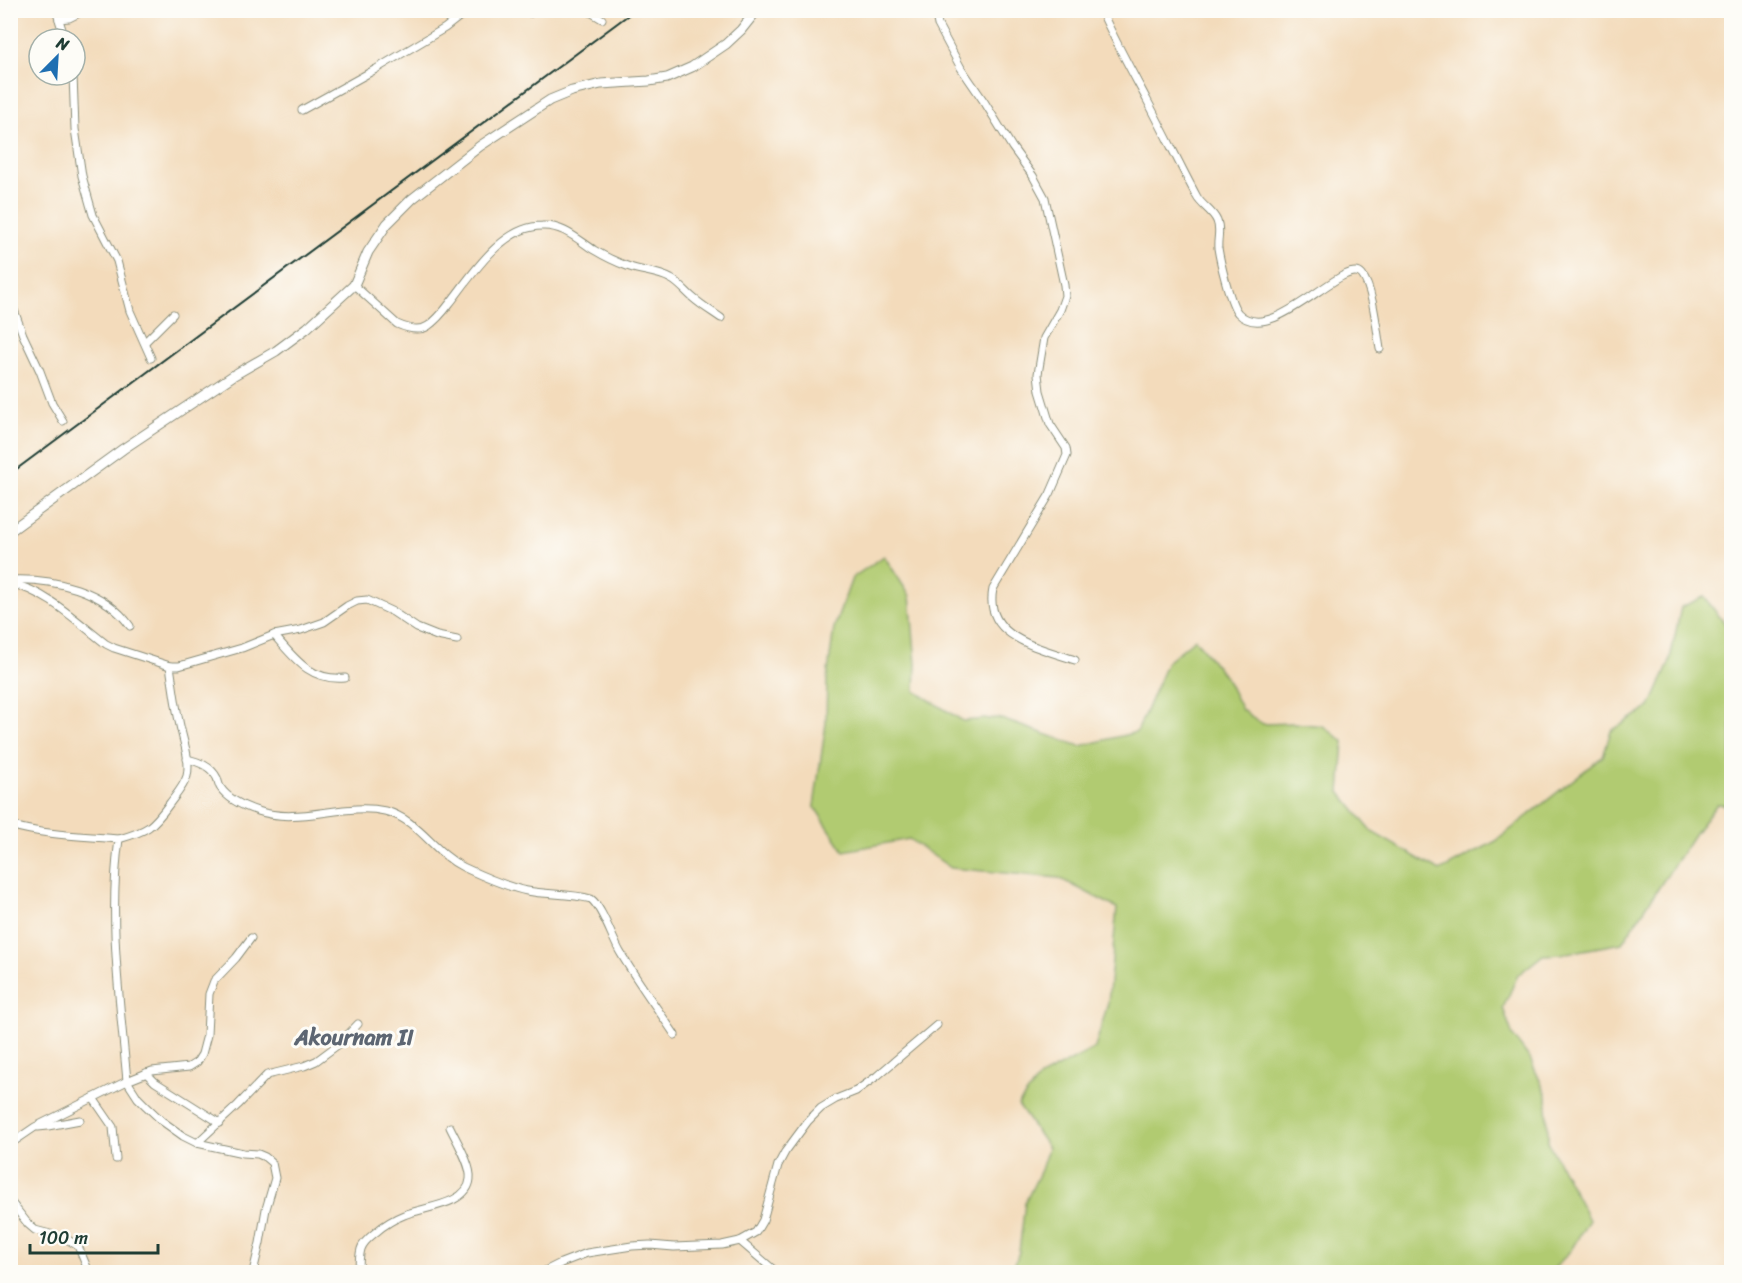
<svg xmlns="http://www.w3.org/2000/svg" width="1742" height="1283" font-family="Sriracha,sans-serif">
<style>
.green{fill:#b1cb71;stroke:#688452;stroke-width:1.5}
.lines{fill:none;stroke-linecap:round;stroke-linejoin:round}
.minor-casing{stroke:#898c78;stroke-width:9}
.tertiary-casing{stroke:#898c78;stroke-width:11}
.minor{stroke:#fff;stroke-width:7}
.tertiary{stroke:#fff;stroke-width:9}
.rail{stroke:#1f3d34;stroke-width:2}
.labels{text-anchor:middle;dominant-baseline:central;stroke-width:6;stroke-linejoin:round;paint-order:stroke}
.quarter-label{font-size:22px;font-weight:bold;fill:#5d6672;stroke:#fdfcf7}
</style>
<rect width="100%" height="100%" fill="#fdfcf7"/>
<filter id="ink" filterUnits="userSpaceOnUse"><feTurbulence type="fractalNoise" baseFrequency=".0167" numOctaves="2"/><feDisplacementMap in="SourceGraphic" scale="12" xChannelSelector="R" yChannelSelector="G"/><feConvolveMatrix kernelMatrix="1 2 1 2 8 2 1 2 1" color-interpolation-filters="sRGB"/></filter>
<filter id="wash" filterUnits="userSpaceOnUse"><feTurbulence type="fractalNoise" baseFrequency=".008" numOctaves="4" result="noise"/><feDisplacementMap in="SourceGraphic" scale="24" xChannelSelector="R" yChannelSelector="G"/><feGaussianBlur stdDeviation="1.35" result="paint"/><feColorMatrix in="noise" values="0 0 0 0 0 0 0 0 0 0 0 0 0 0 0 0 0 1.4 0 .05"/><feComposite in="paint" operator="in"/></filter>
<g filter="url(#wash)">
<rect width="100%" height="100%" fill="#f3dbbb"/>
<polygon class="green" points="884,556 910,596 916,664 915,691 963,721 998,718 1080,746 1137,732 1167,662 1195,639 1226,678 1242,710 1263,724 1294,723 1323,726 1344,742 1340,792 1372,832 1440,871 1496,841 1603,756 1611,731 1650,707 1669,664 1681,607 1704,597 1731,631 1731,805 1717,804 1695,833 1622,943 1561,954 1543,955 1518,975 1503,1008 1513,1036 1530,1059 1547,1096 1548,1142 1589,1220 1571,1250 1551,1272 1012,1272 1019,1252 1025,1203 1041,1170 1048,1148 1018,1105 1040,1077 1095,1048 1108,1003 1117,908 1059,878 951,868 909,839 844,851 814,806 826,723 827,679 834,628 852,578"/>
</g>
<g filter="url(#ink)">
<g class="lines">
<defs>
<g id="minor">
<polyline points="56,10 65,39"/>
<polyline points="516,10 531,13 542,10"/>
<polyline points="587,10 602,19"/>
<path d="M935,10L938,25L961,68L985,103L1012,147L1033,176L1045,198L1064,285L1065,296L1060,310L1044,338L1038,374L1040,391L1050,424L1066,448L1067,455L1050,494L993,589C983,638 1041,648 1075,660"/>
<path d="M1101,10C1115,41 1131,70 1147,100C1164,132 1180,165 1197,197C1202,206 1213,211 1217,221C1221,230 1217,239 1218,248C1220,261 1230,304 1238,313C1272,349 1345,254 1362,275C1373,288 1377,331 1380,349"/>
<polyline points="59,19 69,18 77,14 78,10"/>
<polyline points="73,75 75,129 82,176 93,215 117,261 130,311 151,358"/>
<polyline points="302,110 376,69 445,28 468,10"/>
<path d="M354,285L397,324C406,328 419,332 428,326C437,320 444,311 450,303C472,275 502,226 542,226C563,225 577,239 594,250C604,256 616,262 627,266C642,272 657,271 671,279C679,283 685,291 692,297C701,305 711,311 721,318"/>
<polyline points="10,299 23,335 40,371 52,403 63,421"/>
<polyline points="145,342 173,314"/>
<path d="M10,580C53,578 105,590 130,626"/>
<path d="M10,583C48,592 76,621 106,644L114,648L170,666H179L242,648L274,635L301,630L324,622L347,606L357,601L367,600L393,612L417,628L437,636L457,640"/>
<path d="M274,635C295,659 310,681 345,678"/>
<path d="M187,759C199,762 211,766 217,778C218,781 219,785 220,787C228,799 245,807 258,811C299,825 344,802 385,811C418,819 434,853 463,867C480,875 508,887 527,891C548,895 570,893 591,899C602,907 612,938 620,952C637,981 657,1008 675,1035"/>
<path d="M10,825C41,835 86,836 119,839C108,919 120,1001 127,1081L138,1098L146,1106L162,1121L183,1136L197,1143L243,1153L258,1154L265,1157L272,1163L275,1178L266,1209L260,1243L253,1272"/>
<path d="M119,839C147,831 152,828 170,803C176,795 184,786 187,776C191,759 182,738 179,721C175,703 173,685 170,666"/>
<polyline points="146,1073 155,1082 220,1123"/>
<polyline points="93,1098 113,1127 116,1159"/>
<polyline points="38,1127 48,1126 80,1120"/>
<polyline points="197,1143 238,1105 267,1075 304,1066 316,1061 339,1044 358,1024"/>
<polyline points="10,1144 35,1127 127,1081 152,1071 189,1067 197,1062 202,1054 207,1035 209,994 214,981 236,958 251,938"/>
<polyline points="10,1201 28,1224 35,1230 65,1238 78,1246 89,1272"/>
<polyline points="740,1241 776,1272"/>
<path d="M359,1272C359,1266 359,1256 361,1249C363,1242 371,1236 376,1232C384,1225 394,1219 404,1215C423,1207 468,1205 470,1179C472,1166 456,1140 450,1127"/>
<polyline points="543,1272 561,1263 587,1253 632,1246 650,1245 674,1247 722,1245 740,1241 756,1232 763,1220 778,1165 785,1152 808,1121 821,1108 836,1099 856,1091 877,1076 937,1025"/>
</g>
<polyline id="tertiary" points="10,531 123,449 234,375 276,351 307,328 354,285 368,252 387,224 412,199 480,146 550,100 572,91 601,84 649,81 667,78 692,67 726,44 741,30 757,10"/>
</defs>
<use href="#minor" class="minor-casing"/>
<use href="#tertiary" class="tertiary-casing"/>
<use href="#minor" class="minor"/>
<use href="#tertiary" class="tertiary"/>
<polyline class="rail" points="10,474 635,10"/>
</g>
</g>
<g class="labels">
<g class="quarter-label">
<text x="354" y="1037">Akournam II</text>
</g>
</g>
<rect width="1742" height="1283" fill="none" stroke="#fdfcf7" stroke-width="36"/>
<g transform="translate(57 57) rotate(24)"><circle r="28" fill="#fdfcf7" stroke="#a4b0a9" stroke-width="1.5"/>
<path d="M0-4.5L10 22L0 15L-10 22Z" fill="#1f6fb2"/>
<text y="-9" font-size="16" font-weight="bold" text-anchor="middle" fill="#1f3d34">N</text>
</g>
<path d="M30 1244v9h128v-9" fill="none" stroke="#1f3d34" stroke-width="3"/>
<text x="39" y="1244" font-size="18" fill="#1f3d34" stroke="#fdfcf7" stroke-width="4.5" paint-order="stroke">100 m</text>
</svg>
